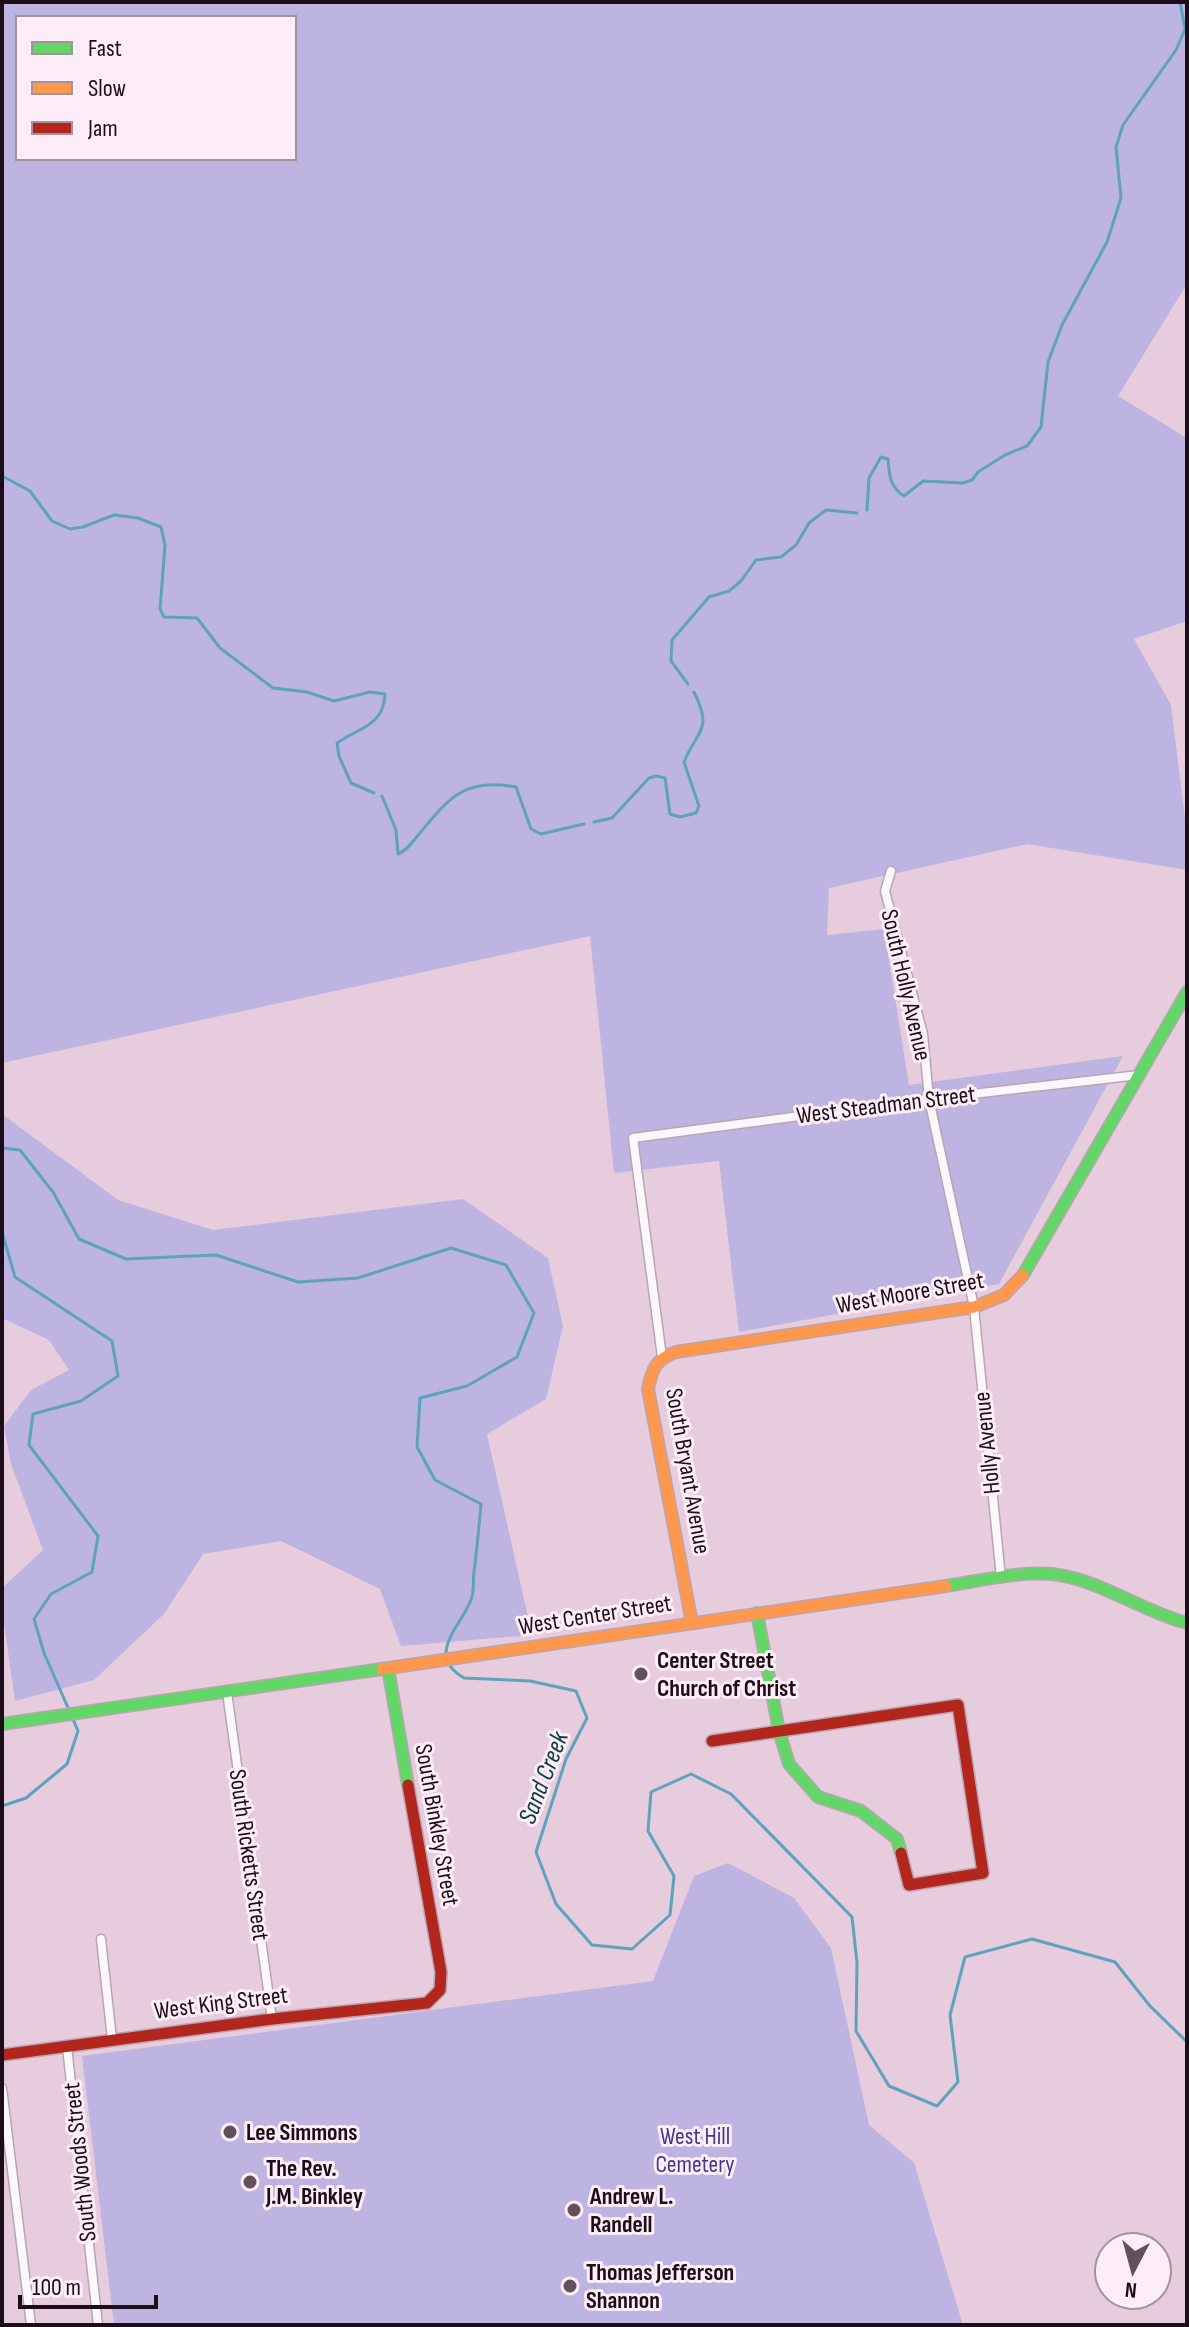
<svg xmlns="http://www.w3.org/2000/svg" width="1189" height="2327" font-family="'Sofia Sans Condensed',sans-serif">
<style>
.green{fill:#beb4e2;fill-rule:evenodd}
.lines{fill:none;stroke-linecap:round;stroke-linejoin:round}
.stream{stroke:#5ea3be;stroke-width:3}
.street-casing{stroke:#b9a5b2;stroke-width:11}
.fast-casing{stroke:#b9a5b2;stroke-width:14}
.slow-casing{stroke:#b9a5b2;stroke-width:14}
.jam-casing{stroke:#b9a5b2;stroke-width:14}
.street{stroke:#fbf7fa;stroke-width:8}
.fast{stroke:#63d668;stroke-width:11}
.slow{stroke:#ff974d;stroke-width:11}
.jam{stroke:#b3261e;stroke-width:11}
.poi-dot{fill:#63505d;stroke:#fcedf6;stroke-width:3}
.labels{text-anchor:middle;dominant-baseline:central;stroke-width:6;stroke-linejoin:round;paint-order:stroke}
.street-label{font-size:24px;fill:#1d0d18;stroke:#fcedf6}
.poi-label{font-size:24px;font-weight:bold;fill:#1d0d18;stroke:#fcedf6;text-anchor:start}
.park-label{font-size:24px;fill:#3f398c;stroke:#fcedf6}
.water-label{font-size:26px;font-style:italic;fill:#0d3b49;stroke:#fcedf6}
</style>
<rect width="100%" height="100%" fill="#e6ccdc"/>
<g class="green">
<path d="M2,2H1187V284L1118,396L1187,438V621L1134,639L1171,705L1187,834V870L1027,844L829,888L827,935L884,929L909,1085L1123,1056L999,1284L739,1332L719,1161L614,1173L590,936L2,1063ZM18,18H294V158H18Z"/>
<polygon points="2,1114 118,1200 213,1230 463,1199 548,1258 563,1326 546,1399 487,1434 532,1635 401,1646 380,1589 281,1541 203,1554 164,1614 94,1680 15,1701 2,1609 2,1588 43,1550 11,1464 4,1426 31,1390 69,1370 49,1340 2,1318"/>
<polygon points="728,1863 794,1898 831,1948 869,2125 914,2163 963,2325 114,2325 82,2056 653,1981 694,1876"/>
</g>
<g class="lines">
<g class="stream">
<path d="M2,476L30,491L52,521L70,529L83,527L114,515L138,518L161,527L165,545L160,609L164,617L197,618L220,648L273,688L307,692L334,701L370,692L385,694C384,726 358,728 337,743L339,756L351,783L374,793"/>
<path d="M867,510L869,478L881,457L888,459C889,475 890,487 904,496L923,481L963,483L972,480L978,472L1005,455L1027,446L1041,427L1048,362L1062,325L1107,242L1121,198L1116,147L1123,125L1176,50L1185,29L1180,2"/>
<polyline points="688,684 671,661 672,640 709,597 729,591 741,581 756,560 781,557 796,545 809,523 826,510 857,513"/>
<path d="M382,796L396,830L398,854C408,850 413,841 420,833C450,796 466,778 516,787L531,829L541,834L584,824"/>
<path d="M594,822L612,818L649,778L656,776L665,778L670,814L680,817L696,813L699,806L684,762C698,728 713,731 694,692"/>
<path d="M2,1148L20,1150L53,1192L79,1239L126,1259L216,1255L298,1282L358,1278L451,1248L506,1265L534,1313L517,1357L467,1386L420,1398L417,1447L435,1480L481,1504C479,1527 477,1549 474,1572C473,1580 474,1590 472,1597C464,1624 423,1654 464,1678L530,1681L576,1691L587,1718L566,1759L536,1852L556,1904L592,1945L632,1949L670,1915L674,1876L648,1831L651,1792L691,1774L731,1794L852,1917L857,1963L856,2031L889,2086L937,2106L958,2082L950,2015L965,1957L1032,1939L1115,1962L1150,2006L1187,2042"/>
<polyline points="2,1232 15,1277 112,1341 118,1376 81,1401 33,1414 29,1445 98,1536 92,1572 51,1594 34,1619 44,1653 69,1710"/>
<polyline points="2,1806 26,1798 67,1764 78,1731 72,1717"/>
</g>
<defs>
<g id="street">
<polyline points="891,871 885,891 923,1034 929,1099 974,1307 1001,1578"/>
<polyline points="662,1357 633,1138 929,1099 1139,1075"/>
<polyline points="227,1692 272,2019"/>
<polyline points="101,1939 112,2039"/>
<polyline points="67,2047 98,2325"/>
<polyline points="2,2088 31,2325"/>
</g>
<g id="fast">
<polyline points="1023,1275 1187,992"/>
<path d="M946,1586C980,1581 1018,1571 1052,1574C1099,1579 1141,1611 1187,1623"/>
<polyline points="757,1613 779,1731 789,1764 818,1797 861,1811 897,1839 901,1853"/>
<polyline points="388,1668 408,1785"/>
<polyline points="2,1724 382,1669"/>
</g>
<g id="slow">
<path d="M692,1623L648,1389C652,1369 656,1359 676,1352L974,1307L1004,1295L1023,1275"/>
<polyline points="382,1669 946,1586"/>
</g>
<g id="jam">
<polyline points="712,1741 958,1705 983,1873 909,1885 901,1853"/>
<polyline points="2,2055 272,2019 427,2003 440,1990 441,1972 408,1785"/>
</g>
</defs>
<use href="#street" class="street-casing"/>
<use href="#fast" class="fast-casing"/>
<use href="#slow" class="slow-casing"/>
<use href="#jam" class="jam-casing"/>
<use href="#street" class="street"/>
<use href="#fast" class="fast"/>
<use href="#slow" class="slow"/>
<use href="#jam" class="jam"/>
</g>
<g class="poi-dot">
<circle cx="641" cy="1674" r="8"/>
<circle cx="230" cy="2132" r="8"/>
<circle cx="250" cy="2182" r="8"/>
<circle cx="574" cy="2210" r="8"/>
<circle cx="570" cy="2286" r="8"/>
</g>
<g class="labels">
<g class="street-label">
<text transform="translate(906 985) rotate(77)">South Holly Avenue</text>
<text transform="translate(886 1105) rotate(-7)">West Steadman Street</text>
<text transform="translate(910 1293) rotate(-10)">West Moore Street</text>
<text transform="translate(987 1443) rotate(-96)">Holly Avenue</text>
<text transform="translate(688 1471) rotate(80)">South Bryant Avenue</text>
<text transform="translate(595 1615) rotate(-9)">West Center Street</text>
<text transform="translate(437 1825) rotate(80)">South Binkley Street</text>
<text transform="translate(249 1855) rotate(82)">South Ricketts Street</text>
<text transform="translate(221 2003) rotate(-7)">West King Street</text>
<text transform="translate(80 2162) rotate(-96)">South Woods Street</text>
</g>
<g class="poi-label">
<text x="657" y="1660">Center Street<tspan x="657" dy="28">Church of Christ</tspan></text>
<text x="246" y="2132">Lee Simmons</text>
<text x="266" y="2168">The Rev.<tspan x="266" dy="28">J.M. Binkley</tspan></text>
<text x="590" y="2196">Andrew L.<tspan x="590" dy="28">Randell</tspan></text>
<text x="586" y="2272">Thomas Jefferson<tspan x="586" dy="28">Shannon</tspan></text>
</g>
<g class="park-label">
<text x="695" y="2136">West Hill<tspan x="695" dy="28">Cemetery</tspan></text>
</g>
<g class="water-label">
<text transform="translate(544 1778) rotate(-69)">Sand Creek</text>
</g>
</g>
<rect width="1189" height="2327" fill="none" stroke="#1d0d18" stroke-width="8"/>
<rect x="16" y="16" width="280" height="144" fill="#fcedf6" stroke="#a3939d" stroke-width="2"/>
<rect x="32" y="42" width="40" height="12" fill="#63d668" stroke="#a3939d" stroke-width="2"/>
<text x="88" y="56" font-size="24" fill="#1d0d18">Fast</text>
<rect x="32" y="82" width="40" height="12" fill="#ff974d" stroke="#a3939d" stroke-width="2"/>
<text x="88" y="96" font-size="24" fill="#1d0d18">Slow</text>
<rect x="32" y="122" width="40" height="12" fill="#b3261e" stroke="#a3939d" stroke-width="2"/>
<text x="88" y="136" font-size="24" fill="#1d0d18">Jam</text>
<g transform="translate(1133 2271) rotate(186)"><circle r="38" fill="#fcedf6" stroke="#a3939d" stroke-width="2"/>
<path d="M0-6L14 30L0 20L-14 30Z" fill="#63505d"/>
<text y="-12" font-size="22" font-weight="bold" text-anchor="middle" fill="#1d0d18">N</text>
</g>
<path d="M20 2295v12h136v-12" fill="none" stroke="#1d0d18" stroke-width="4"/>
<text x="32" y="2295" font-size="24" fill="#1d0d18" stroke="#fcedf6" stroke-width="6" paint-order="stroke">100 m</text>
</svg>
